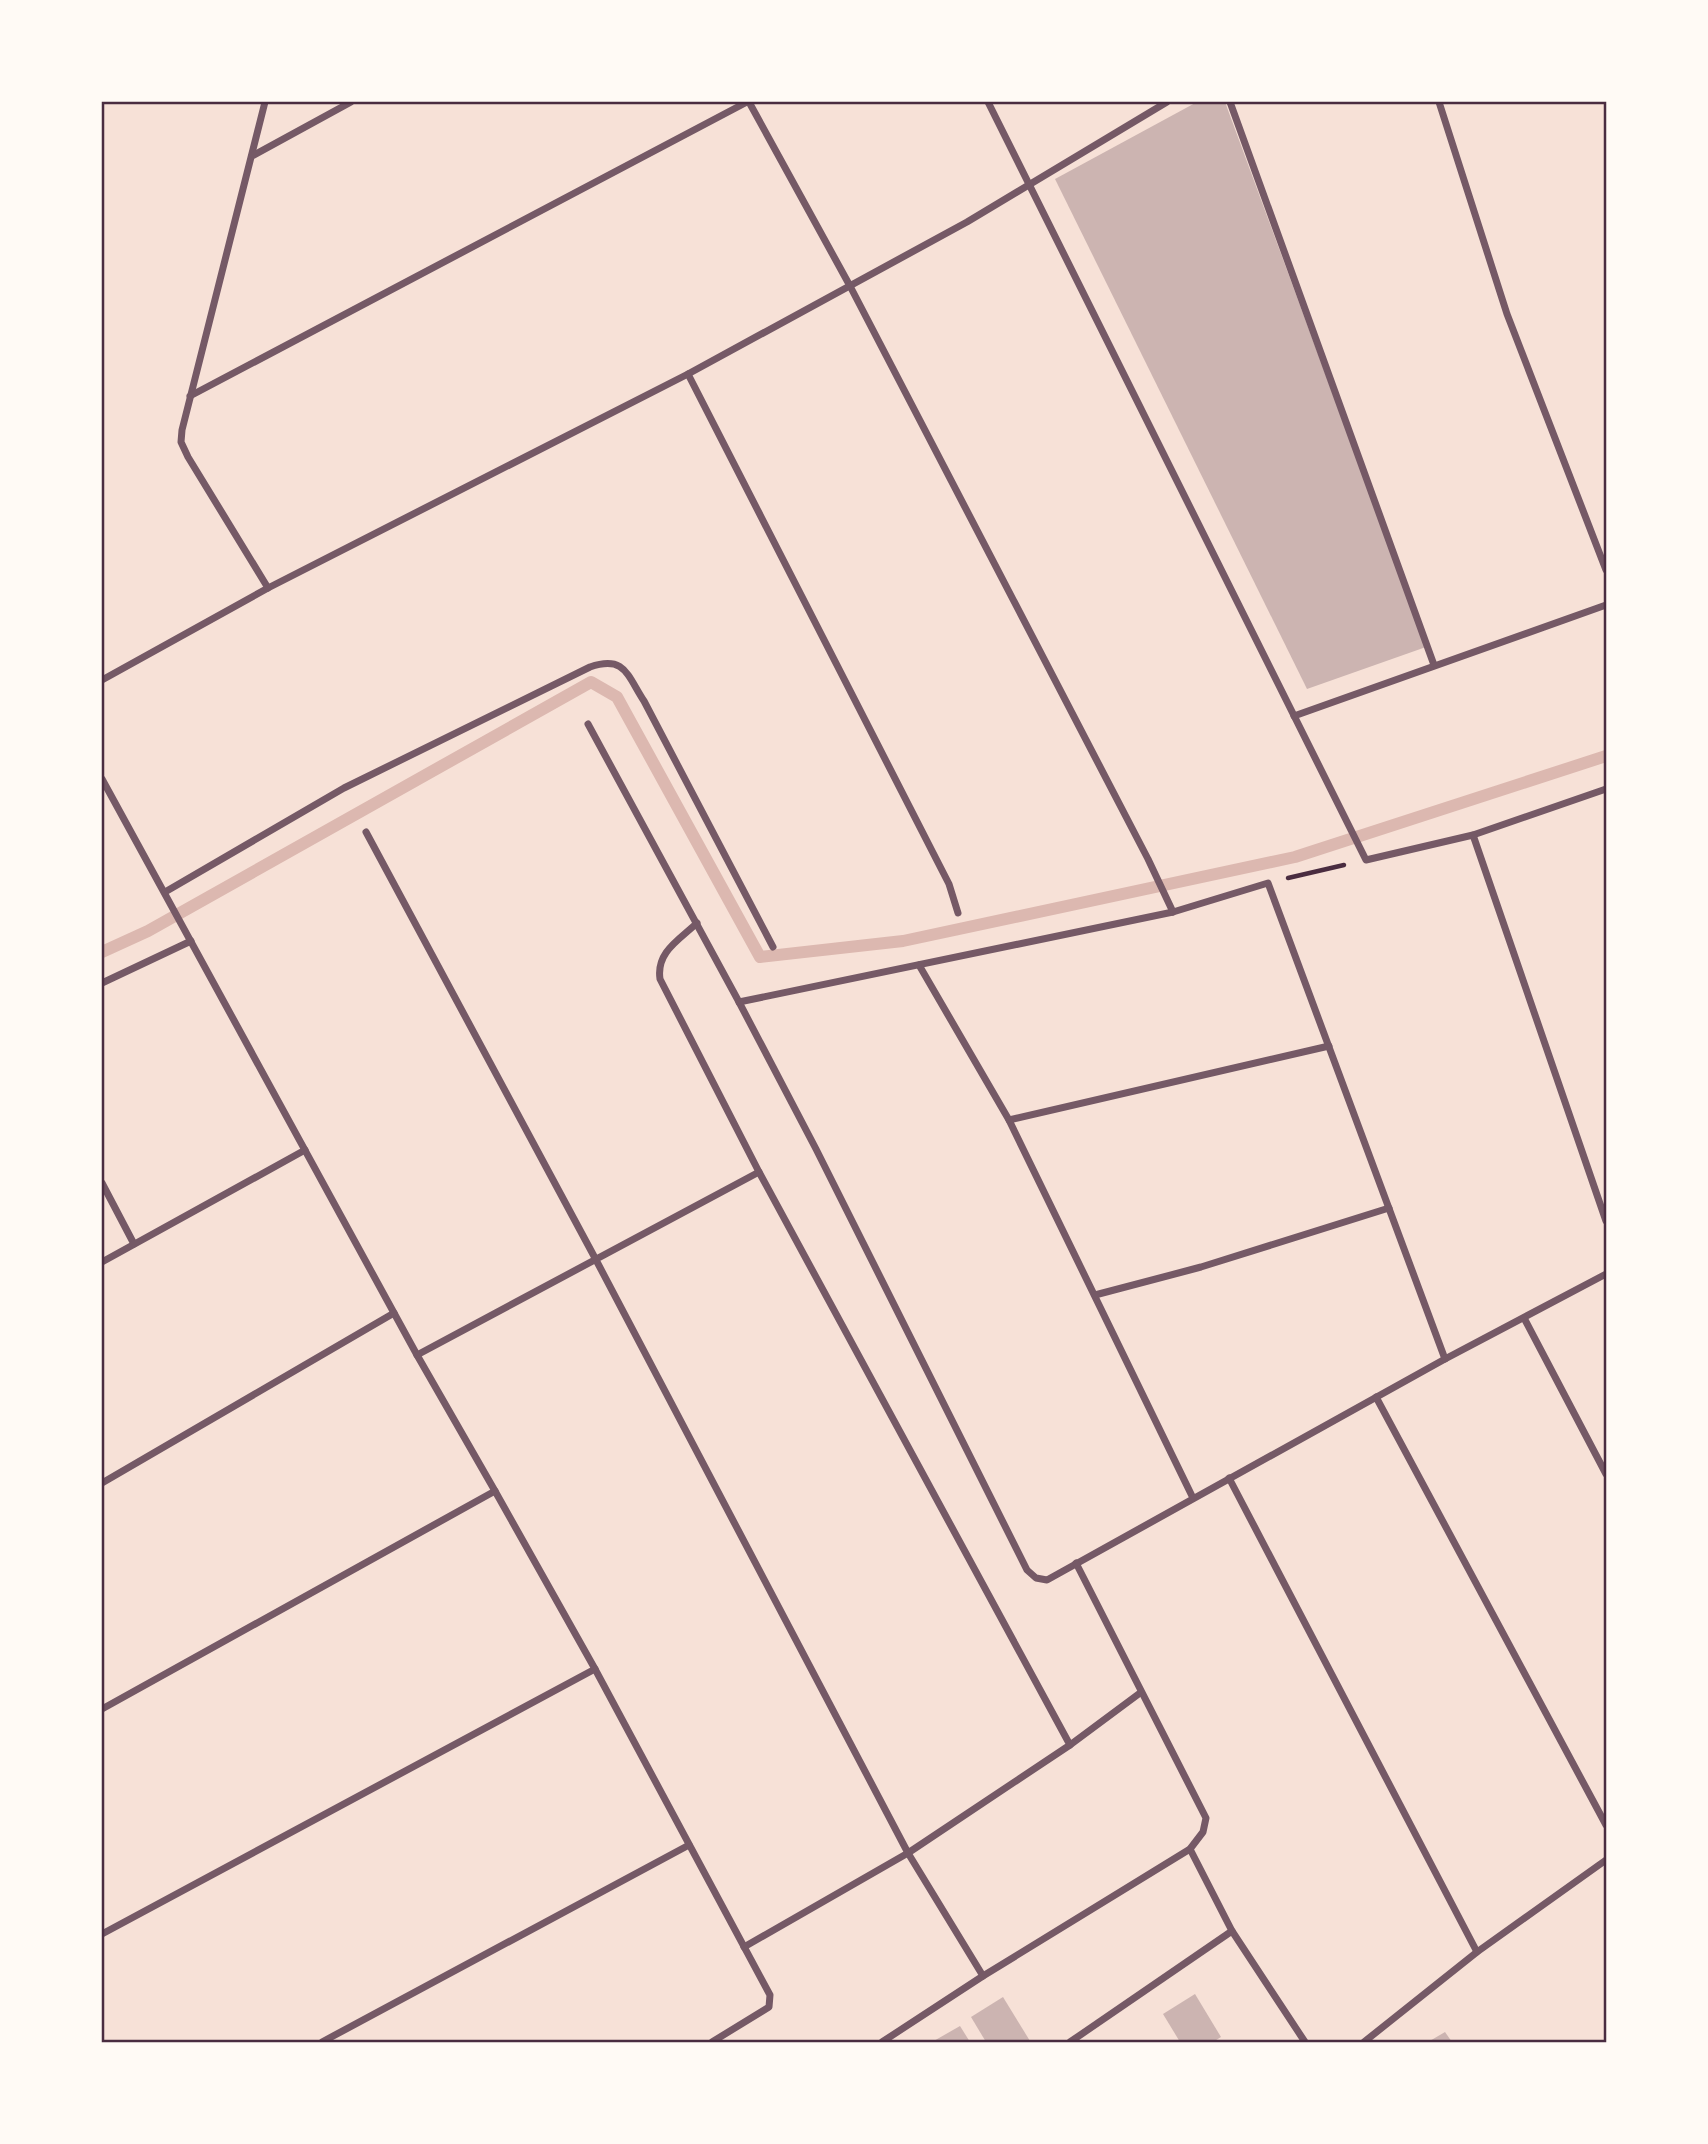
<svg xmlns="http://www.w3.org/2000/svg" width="1708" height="2144" font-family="'Roboto Serif',serif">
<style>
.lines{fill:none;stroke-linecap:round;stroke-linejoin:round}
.stream{stroke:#dcb8b0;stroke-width:12}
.building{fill:#ccb4b1}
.path{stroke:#4a2c40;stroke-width:4.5}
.minor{stroke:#755966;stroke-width:7}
.neatline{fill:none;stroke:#4a2c40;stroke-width:2.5}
</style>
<rect width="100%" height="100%" fill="#f7e1d7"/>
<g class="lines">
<polyline class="stream" points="102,952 148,931 591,682 617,697 760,957 903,941 1295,857 1606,756"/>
</g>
<g class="building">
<polygon points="1197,102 1225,102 1426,647 1307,689 1055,179"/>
<polygon points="1195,1994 1221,2037 1213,2042 1180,2042 1163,2014"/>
<polygon points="1003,1997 1030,2041 1026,2042 986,2042 971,2017"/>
<polygon points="960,2026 970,2042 932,2042"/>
<polygon points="1445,2032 1452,2042 1428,2042"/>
</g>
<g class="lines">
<polyline class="path" points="1288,878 1344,865"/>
<g class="minor">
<polyline points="265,102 182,430 181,442 188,457 268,588"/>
<polyline points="749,102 850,286 1148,859 1173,912"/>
<polyline points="988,102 1366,860 1473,835 1606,789"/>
<polyline points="1230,102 1434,665"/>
<polyline points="1439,102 1507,314 1606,570"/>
<polyline points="252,156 351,102"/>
<polyline points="688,374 949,884 958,913"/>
<polyline points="190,396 747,102"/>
<polyline points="102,680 268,588 688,374 967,222 1167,102"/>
<polyline points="1294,716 1606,605"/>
<polyline points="588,724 739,1002 816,1149 1027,1570 1036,1578 1047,1580 1445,1359 1606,1274"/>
<polyline points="102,779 417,1355 495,1491 102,1709"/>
<polyline points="366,832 595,1258 908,1853 1070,1745 759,1172 417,1355"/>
<polyline points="1473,835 1606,1221"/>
<path d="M165,892L344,788L590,667C625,655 627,675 644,701L773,947"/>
<path d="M697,923C679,940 656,952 660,979L759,1172"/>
<polyline points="919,965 1009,1120 1193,1498"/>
<polyline points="102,983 191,941"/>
<polyline points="739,1002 1173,912 1268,883 1445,1359"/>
<polyline points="1009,1120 1329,1046"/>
<polyline points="102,1183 134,1244"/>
<polyline points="102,1262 305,1150"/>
<polyline points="1095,1295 1201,1267 1389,1208"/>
<polyline points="1524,1318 1606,1474"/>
<polyline points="1376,1397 1606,1825"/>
<polyline points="1229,1478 1477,1952"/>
<polyline points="102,1483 394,1313"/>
<polyline points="495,1491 595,1669 770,1995 769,2007 712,2042"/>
<polyline points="1070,1745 1140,1693"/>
<polyline points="1190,1849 1232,1931 1305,2042"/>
<polyline points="102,1934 595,1669"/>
<polyline points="744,1947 908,1853 983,1976"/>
<polyline points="322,2042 689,1845"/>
<polyline points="882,2042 983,1976 1190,1849 1203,1832 1206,1818 1076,1563"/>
<polyline points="1070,2042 1232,1931"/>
<polyline points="1364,2042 1477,1952 1606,1860"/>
</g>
</g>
<rect width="1708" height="2144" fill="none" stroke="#fffaf5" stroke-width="206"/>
<rect x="103" y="103" width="1502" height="1938" class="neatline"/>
</svg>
